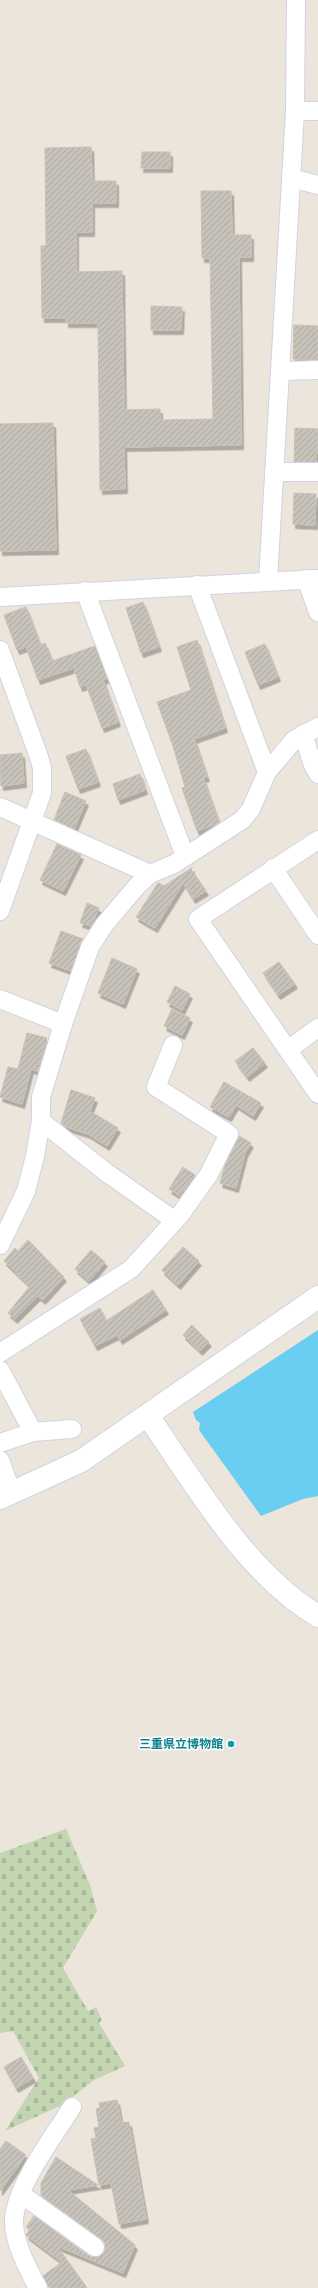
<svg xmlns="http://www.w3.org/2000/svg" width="318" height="2288" font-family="'Alegreya Sans','Noto Sans JP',sans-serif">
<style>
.cemetery{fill:url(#cemetery-stones)}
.water{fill:#6acdf2}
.building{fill:url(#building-hatch);stroke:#c7c1b4;filter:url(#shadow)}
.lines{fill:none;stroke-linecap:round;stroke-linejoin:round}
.minor-casing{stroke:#d0d3e3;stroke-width:20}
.tertiary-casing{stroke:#d0d3e3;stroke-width:24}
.minor{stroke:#fff;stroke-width:18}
.tertiary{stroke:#fff;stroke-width:22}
.culture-dot{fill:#0f9aa8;stroke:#fff;stroke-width:1.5}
.labels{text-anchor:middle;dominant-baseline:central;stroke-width:3;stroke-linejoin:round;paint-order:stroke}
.culture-label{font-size:12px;font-weight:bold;fill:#0d838f;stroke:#fff;text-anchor:end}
</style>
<defs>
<pattern id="cemetery-stones" width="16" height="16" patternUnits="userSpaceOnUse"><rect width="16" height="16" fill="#c3d6b1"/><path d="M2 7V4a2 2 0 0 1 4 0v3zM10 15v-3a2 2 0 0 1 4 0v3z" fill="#a8b898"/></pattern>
<pattern id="building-hatch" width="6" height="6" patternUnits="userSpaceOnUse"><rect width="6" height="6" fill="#c7c2ba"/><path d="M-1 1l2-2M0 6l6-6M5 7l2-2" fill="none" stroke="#aba7a0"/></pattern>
<filter id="shadow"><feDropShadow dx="2.5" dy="4.5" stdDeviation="0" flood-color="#0004"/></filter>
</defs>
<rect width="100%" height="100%" fill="#ece5db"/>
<polygon class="cemetery" points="66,1829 90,1885 97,1911 63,1968 88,2011 96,2007 102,2020 99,2023 125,2066 94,2080 62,2105 5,2131 39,2078 13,2031 0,2033 0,1853"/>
<polygon class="water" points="318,1330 318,1496 303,1499 261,1516 199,1430 200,1423 196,1420 193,1412"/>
<g class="building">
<polygon points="91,147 92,181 116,181 116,203 92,203 92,232 76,232 76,272 122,271 124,410 160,409 160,420 213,419 210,258 202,258 201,191 231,191 232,235 251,235 251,257 239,257 241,445 124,447 125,489 100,490 98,323 66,323 66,318 42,318 41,246 46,246 45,148"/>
<polygon points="142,152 170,152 170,168 141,168"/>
<polygon points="151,306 182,307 181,330 151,330"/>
<polygon points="294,325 318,326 318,360 293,359"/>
<polygon points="53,423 56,550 0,551 0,424"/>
<polygon points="295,428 318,429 316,462 294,462"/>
<polygon points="294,493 316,494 315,525 293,524"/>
<polygon points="143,602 159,647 141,653 126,608"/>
<polygon points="26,607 40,645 45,643 52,661 95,646 107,678 103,680 118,722 102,728 86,685 80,687 74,668 38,680 26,647 17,650 4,615"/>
<polygon points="197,640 225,728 194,739 207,777 203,778 219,823 197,831 182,788 185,787 173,746 157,702 191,690 177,647"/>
<polygon points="265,644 278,677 258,685 245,652"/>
<polygon points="86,749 98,782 78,789 66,756"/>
<polygon points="22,753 24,783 1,786 0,755"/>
<polygon points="140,774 145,790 118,800 113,784"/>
<polygon points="65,792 86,801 74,829 54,820"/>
<polygon points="57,844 81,855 63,891 40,880"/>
<polygon points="193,867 191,869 206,891 193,899 183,883 155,928 136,917 158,883 164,886"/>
<polygon points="87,903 99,908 91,926 80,923"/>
<polygon points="61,931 83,939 71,971 49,963"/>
<polygon points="112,958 137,969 123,1004 98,993"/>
<polygon points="279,962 295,984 278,995 263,973"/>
<polygon points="175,986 190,994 182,1010 167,1002"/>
<polygon points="172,1009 190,1018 182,1035 164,1026"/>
<polygon points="27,1033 47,1038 38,1071 31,1069 22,1104 0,1097 8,1067 18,1069"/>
<polygon points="253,1048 265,1063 247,1077 235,1061"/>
<polygon points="224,1082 261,1103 253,1116 236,1105 229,1117 210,1107"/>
<polygon points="71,1090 95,1098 90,1111 118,1128 107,1146 88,1134 66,1127 61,1123"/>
<polygon points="239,1136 251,1143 245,1153 236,1188 220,1183 225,1165"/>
<polygon points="183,1167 195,1175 180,1196 169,1189"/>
<polygon points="28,1240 64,1277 43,1300 38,1296 15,1319 8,1313 30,1286 4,1261 15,1248 18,1251"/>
<polygon points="183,1247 199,1261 178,1285 162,1270"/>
<polygon points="91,1250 105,1262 89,1281 75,1269"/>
<polygon points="153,1290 166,1310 120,1340 117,1335 95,1346 80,1319 100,1308 106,1321"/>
<polygon points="192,1325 209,1342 200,1351 183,1335"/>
<polygon points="21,2057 33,2078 16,2088 4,2067"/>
<polygon points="117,2100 121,2123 129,2122 146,2219 119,2224 111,2183 99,2185 91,2139 96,2138 94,2128 99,2127 96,2109 100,2108 99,2103"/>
<polygon points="6,2141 26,2155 0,2191 0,2149"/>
<polygon points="56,2157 98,2185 68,2190 135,2245 123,2273 57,2246 87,2288 50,2288 43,2276 62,2262 26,2235 30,2230 26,2227 34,2216 89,2256 99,2257 104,2253 105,2243 101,2238 41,2195 41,2183"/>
</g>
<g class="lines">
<defs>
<g id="minor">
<polyline points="295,111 318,111"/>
<polyline points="291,178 318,185"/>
<polyline points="280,371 318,370"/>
<polyline points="274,472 318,472"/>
<polyline points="306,579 318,612"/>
<polyline points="268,580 295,111 296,0"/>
<polyline points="197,585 267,772"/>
<polyline points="85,591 185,856"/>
<polyline points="0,597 318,579"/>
<polyline points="0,650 39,757 42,768 42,793 0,911"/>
<polyline points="303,734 313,765 318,774"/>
<polyline points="0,807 150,874"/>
<polyline points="318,840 198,919 318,1094"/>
<polyline points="273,868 318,935"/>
<polyline points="0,999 63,1024"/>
<polyline points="289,1049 318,1028"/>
<polyline points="41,1121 107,1173 174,1220"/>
<polyline points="0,1245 26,1191 35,1156 41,1121 41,1097 63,1024 90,947 104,925 137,886 150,874 174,864 242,820 251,809 267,772 294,740 318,727"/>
<polyline points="0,1353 131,1269 180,1215 209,1174 229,1134 156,1087 173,1045"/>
<polyline points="0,1370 33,1432"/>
<polyline points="0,1443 33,1432 72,1429"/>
<polyline points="0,1460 12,1494"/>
<polyline points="21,2194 95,2247"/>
<path d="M38,2288C28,2269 14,2243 14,2222C14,2188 54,2136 72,2107"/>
</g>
<g id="tertiary">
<path d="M148,1416C196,1485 245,1572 318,1616"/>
<polyline points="0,1498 81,1461 318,1297"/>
</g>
</defs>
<use href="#minor" class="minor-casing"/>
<use href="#tertiary" class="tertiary-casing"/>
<use href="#minor" class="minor"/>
<use href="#tertiary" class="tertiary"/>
</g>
<circle class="culture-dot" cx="231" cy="1744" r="4"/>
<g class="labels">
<g class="culture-label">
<text x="223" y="1744">三重県立博物館</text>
</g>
</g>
</svg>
